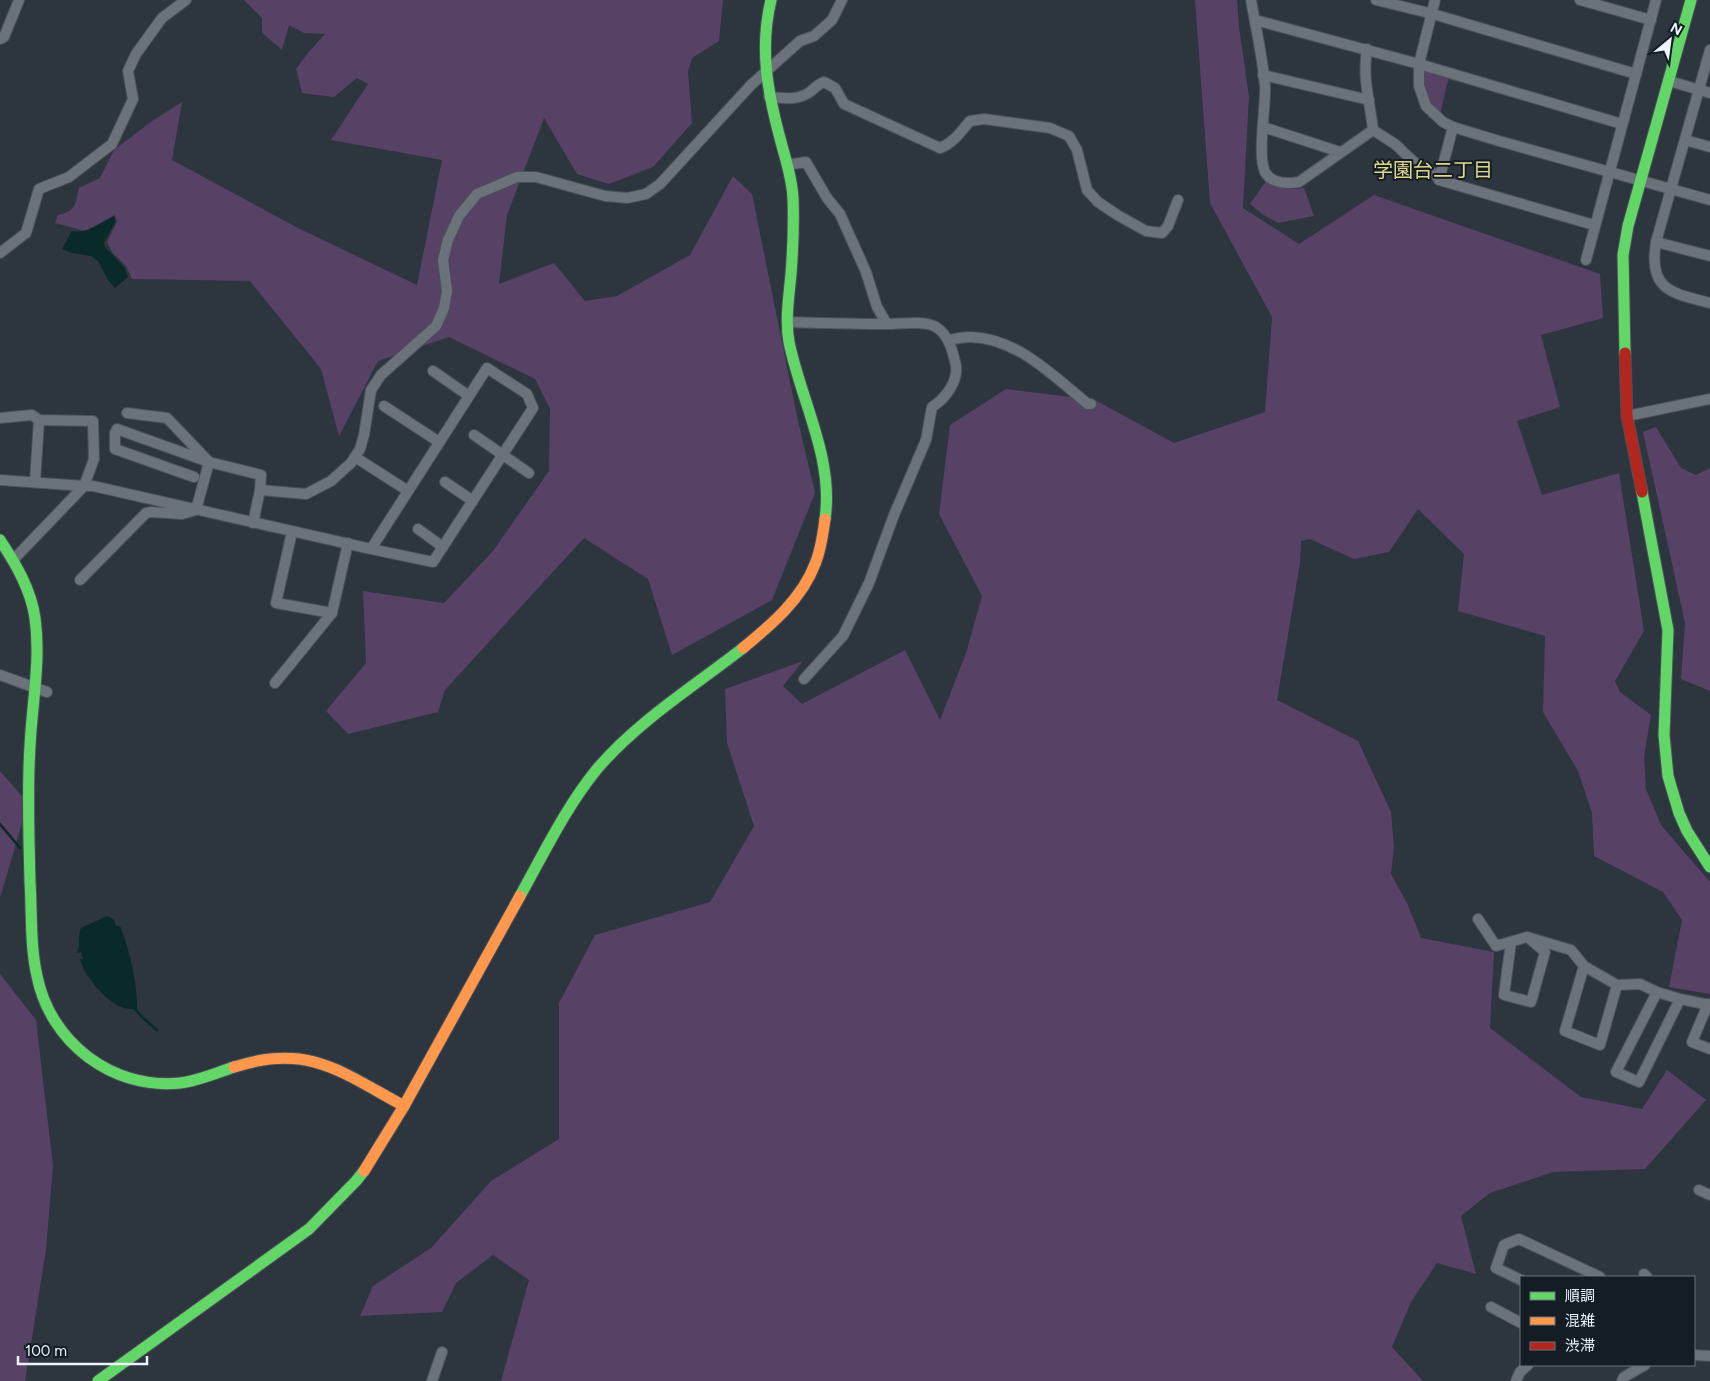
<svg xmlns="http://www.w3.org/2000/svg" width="1710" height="1381" font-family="Figtree,'Noto Sans JP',sans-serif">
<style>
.green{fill:#574165}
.water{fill:#0a2929}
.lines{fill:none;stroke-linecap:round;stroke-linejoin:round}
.stream{stroke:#0a2929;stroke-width:2.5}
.street-casing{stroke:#4a5159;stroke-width:12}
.fast-casing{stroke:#4a5159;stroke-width:13}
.slow-casing{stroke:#4a5159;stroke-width:13}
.jam-casing{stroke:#4a5159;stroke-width:13}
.street{stroke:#6c727a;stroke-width:10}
.fast{stroke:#63d668;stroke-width:11}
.slow{stroke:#ff974d;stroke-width:11}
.jam{stroke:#b3261e;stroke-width:11}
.labels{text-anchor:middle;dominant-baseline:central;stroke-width:4;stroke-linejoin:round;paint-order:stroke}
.neighbourhood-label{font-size:20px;fill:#ded98a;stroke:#141c24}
</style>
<rect width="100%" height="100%" fill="#2d353f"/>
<g class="green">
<path d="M244,0H723L719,41L692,58L688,72L692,123L653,167L609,184L577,174L544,118L507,215L499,284L554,263L585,301L617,296L690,255L733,176L752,194L797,416L815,493L772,600L672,655L648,579L584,538L445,690L438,712L348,734L326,711L366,663L363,591L444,603L493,551L549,471L550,409L535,379L449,337L378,361L339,436L321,369L250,281L132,279L126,266L112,252L107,242L117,222L115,215L85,231L55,223L58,215C76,211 75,205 79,188L100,178L114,150L152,121L182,102L172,160L298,228L417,285L442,160L331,140L368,84L357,78L334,97L302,93L296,69L308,53L325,34L304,33L289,25L282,50L262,33V18Z"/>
<polygon points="1195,0 1237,0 1239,27 1249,96 1243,208 1299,244 1374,195 1600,274 1603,318 1541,335 1560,407 1517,421 1542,495 1619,473 1644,631 1615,681 1620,692 1651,715 1644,757 1646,789 1661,825 1710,882 1710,994 1669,987 1682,920 1663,892 1594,856 1592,813 1578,771 1543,712 1545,636 1458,611 1464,554 1418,509 1389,552 1354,559 1310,539 1301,541 1300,563 1277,700 1358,741 1391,812 1394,847 1391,874 1407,903 1421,938 1494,952 1490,1028 1581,1097 1642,1109 1667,1070 1706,1100 1645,1169 1553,1172 1490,1193 1461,1216 1476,1274 1437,1263 1411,1302 1392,1347 1423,1381 501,1381 529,1280 493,1255 456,1283 442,1312 360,1316 373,1286 431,1248 491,1181 559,1139 559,1003 595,935 710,902 754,826 727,743 725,689 803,661 783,686 802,704 905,650 940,720 966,653 982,596 939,514 950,425 1006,389 1095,400 1174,443 1265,412 1272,317 1210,203"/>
<path d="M1423,68L1449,76L1440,115C1424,97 1423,91 1423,68Z"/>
<path d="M1269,177C1281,188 1288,190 1304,188L1314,216L1278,223L1262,214L1250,204Z"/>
<polygon points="1656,427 1681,468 1696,475 1710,468 1710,691 1681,679 1685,623 1643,432"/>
<polygon points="0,771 28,803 0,898"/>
<polygon points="0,974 36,1020 53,1166 46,1250 25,1381 0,1381"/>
</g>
<g class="water">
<path d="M114,216L115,222L104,243L105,247L124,267L128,277L115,288L108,280L98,261L91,256L72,253L62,249L72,231C88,234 100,223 114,216Z"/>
<path d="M107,916L114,920L116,926H120C129,947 138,986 137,1009C132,1009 126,1009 121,1007C105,1000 84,976 80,959H83L81,952L77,953C81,945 77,936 81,928Z"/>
</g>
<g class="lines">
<g class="stream">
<polyline points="0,824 20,848"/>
<polyline points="133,1007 143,1018 157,1030"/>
</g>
<defs>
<g id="street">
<path d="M1251,0C1256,29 1263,58 1265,87C1266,107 1257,155 1265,172C1272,184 1287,184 1299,182L1373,130"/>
<polyline points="1376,0 1433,14 1636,74"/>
<polyline points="1435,0 1419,64 1419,86 1426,106 1443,122 1453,127 1499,141 1710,200"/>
<polyline points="1580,0 1651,20"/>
<polyline points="1255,20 1419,64 1622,124"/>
<polyline points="0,39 4,37 19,0"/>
<path d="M1367,49C1362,79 1370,101 1373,130L1395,144L1414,162L1436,175L1439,180L1594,225"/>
<path d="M1710,50L1656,242C1648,290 1671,293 1710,303"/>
<polyline points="1263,75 1369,100"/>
<polyline points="1669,81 1710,93"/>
<path d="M769,97C784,98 797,101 810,92C815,88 818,84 824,82L835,88L844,104L940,148C954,143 961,131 970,121L984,119L1050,128L1069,136L1077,150L1087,190L1098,202L1119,216L1146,231L1162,233L1168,226L1178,200"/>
<polyline points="1263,127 1340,152"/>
<polyline points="1685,140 1710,147"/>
<polyline points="787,165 806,162 827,198 840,214 866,272 877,307 887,324"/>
<polyline points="1439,180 1453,127"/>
<polyline points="1656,242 1710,256"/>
<polyline points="0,253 26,233 39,189 69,177 112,144 133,99 128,71 136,54 162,18 186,0"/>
<polyline points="1586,260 1656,0"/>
<path d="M788,322C821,323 854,324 887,324C900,324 924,320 936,327C949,335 953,352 956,366C958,382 945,399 932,407L926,440L894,515L869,583L843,636L804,679"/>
<path d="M948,340C955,339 963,337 970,337C1018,338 1054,377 1088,404H1091"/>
<polyline points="433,371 469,396"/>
<polyline points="384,406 439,442"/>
<polyline points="1627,416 1710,399"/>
<polyline points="0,418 32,415 39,420 93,421 94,459 84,486 0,480"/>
<polyline points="474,435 529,473"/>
<polyline points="355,457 408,491"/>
<polyline points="194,477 115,449 115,433 117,429 209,462 261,475 260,490"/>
<polyline points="35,482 39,420"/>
<polyline points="445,482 473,501"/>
<polyline points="253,523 260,490 306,494 331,481 351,463 360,449 364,435 371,390 381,375 436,326 444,308 447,291 443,260 448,240 459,216 477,194 517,177 536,177 605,196 627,198 646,194 660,184 751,85 800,41 814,36 832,20 842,0"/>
<polyline points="418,529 443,547"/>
<polyline points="292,532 276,603 332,613"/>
<polyline points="14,559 84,486 93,486 371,549 487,368 527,394 533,408 433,562 371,549"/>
<polyline points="80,580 146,513 151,512 182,514 196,510 209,462 167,418 127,413"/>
<polyline points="0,675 47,692"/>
<polyline points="275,683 332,613 348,543"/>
<polyline points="1478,919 1496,946 1527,937 1571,950 1584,966 1617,985 1640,984 1657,992 1680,999 1710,1005"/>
<polyline points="1511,942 1504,995 1531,1002 1545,952 1530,939"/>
<polyline points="1584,966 1565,1031 1600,1045 1617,985"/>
<polyline points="1657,992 1616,1072 1639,1082 1680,999"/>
<polyline points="1708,1004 1692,1042 1710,1049"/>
<polyline points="1699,1190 1710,1195"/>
<polyline points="1644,1274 1647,1277"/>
<polyline points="1521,1280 1496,1268 1504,1245 1519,1239 1600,1277"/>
<polyline points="1491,1307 1521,1323"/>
<polyline points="1694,1355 1710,1356"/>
<polyline points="432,1381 442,1352"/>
<polyline points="1516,1381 1520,1372 1528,1365"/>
<polyline points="1622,1381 1624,1377 1645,1365"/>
</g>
<g id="fast">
<path d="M771,0C759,50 768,94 781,142C786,161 792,178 793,198C794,223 793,248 791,274C789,296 785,320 789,342C801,401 834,458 825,519"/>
<polyline points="1625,353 1623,255 1628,226 1691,0"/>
<polyline points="1642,492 1668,630 1664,735 1668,776 1679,813 1687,831 1710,867"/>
<path d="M0,540C16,564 31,590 35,618C41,661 32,703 30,746C27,791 29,837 30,882C32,913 30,945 37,976C50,1042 112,1090 180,1083C198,1081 216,1073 234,1067"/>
<path d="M520,896C544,853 566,807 597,769C638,721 693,687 743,648"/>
<polyline points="98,1381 309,1229 356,1181 364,1171"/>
</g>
<g id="slow">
<path d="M743,648C771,625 802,599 815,564C821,550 823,534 825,519"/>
<path d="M234,1067C309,1043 341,1072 404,1106"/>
<polyline points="364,1171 404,1106 520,896"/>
</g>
<polyline id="jam" points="1625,353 1627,416 1642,492"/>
</defs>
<use href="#street" class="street-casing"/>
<use href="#fast" class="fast-casing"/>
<use href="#slow" class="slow-casing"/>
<use href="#jam" class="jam-casing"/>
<use href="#street" class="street"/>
<use href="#fast" class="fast"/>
<use href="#slow" class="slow"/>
<use href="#jam" class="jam"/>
</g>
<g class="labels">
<g class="neighbourhood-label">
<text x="1433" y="170">学園台二丁目</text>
</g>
</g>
<rect x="1520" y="1276" width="175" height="90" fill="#141c24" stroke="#6a727b"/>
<rect x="1530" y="1292" width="25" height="8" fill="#63d668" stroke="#6a727b"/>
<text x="1565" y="1301" font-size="15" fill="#ecf4fe">順調</text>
<rect x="1530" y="1317" width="25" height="8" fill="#ff974d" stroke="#6a727b"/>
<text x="1565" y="1326" font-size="15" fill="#ecf4fe">混雑</text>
<rect x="1530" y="1342" width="25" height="8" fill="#b3261e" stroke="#6a727b"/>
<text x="1565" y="1351" font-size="15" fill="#ecf4fe">渋滞</text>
<g transform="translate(1670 40) rotate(29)" stroke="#141c24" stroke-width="4" paint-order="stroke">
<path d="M0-4L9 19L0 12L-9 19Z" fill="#ecf4fe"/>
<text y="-8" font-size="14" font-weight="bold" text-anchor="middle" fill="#ecf4fe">N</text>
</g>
<path d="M18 1356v8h129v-8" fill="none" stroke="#ecf4fe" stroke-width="2.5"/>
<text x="25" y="1356" font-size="15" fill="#ecf4fe" stroke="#141c24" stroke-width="4" paint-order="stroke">100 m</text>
</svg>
